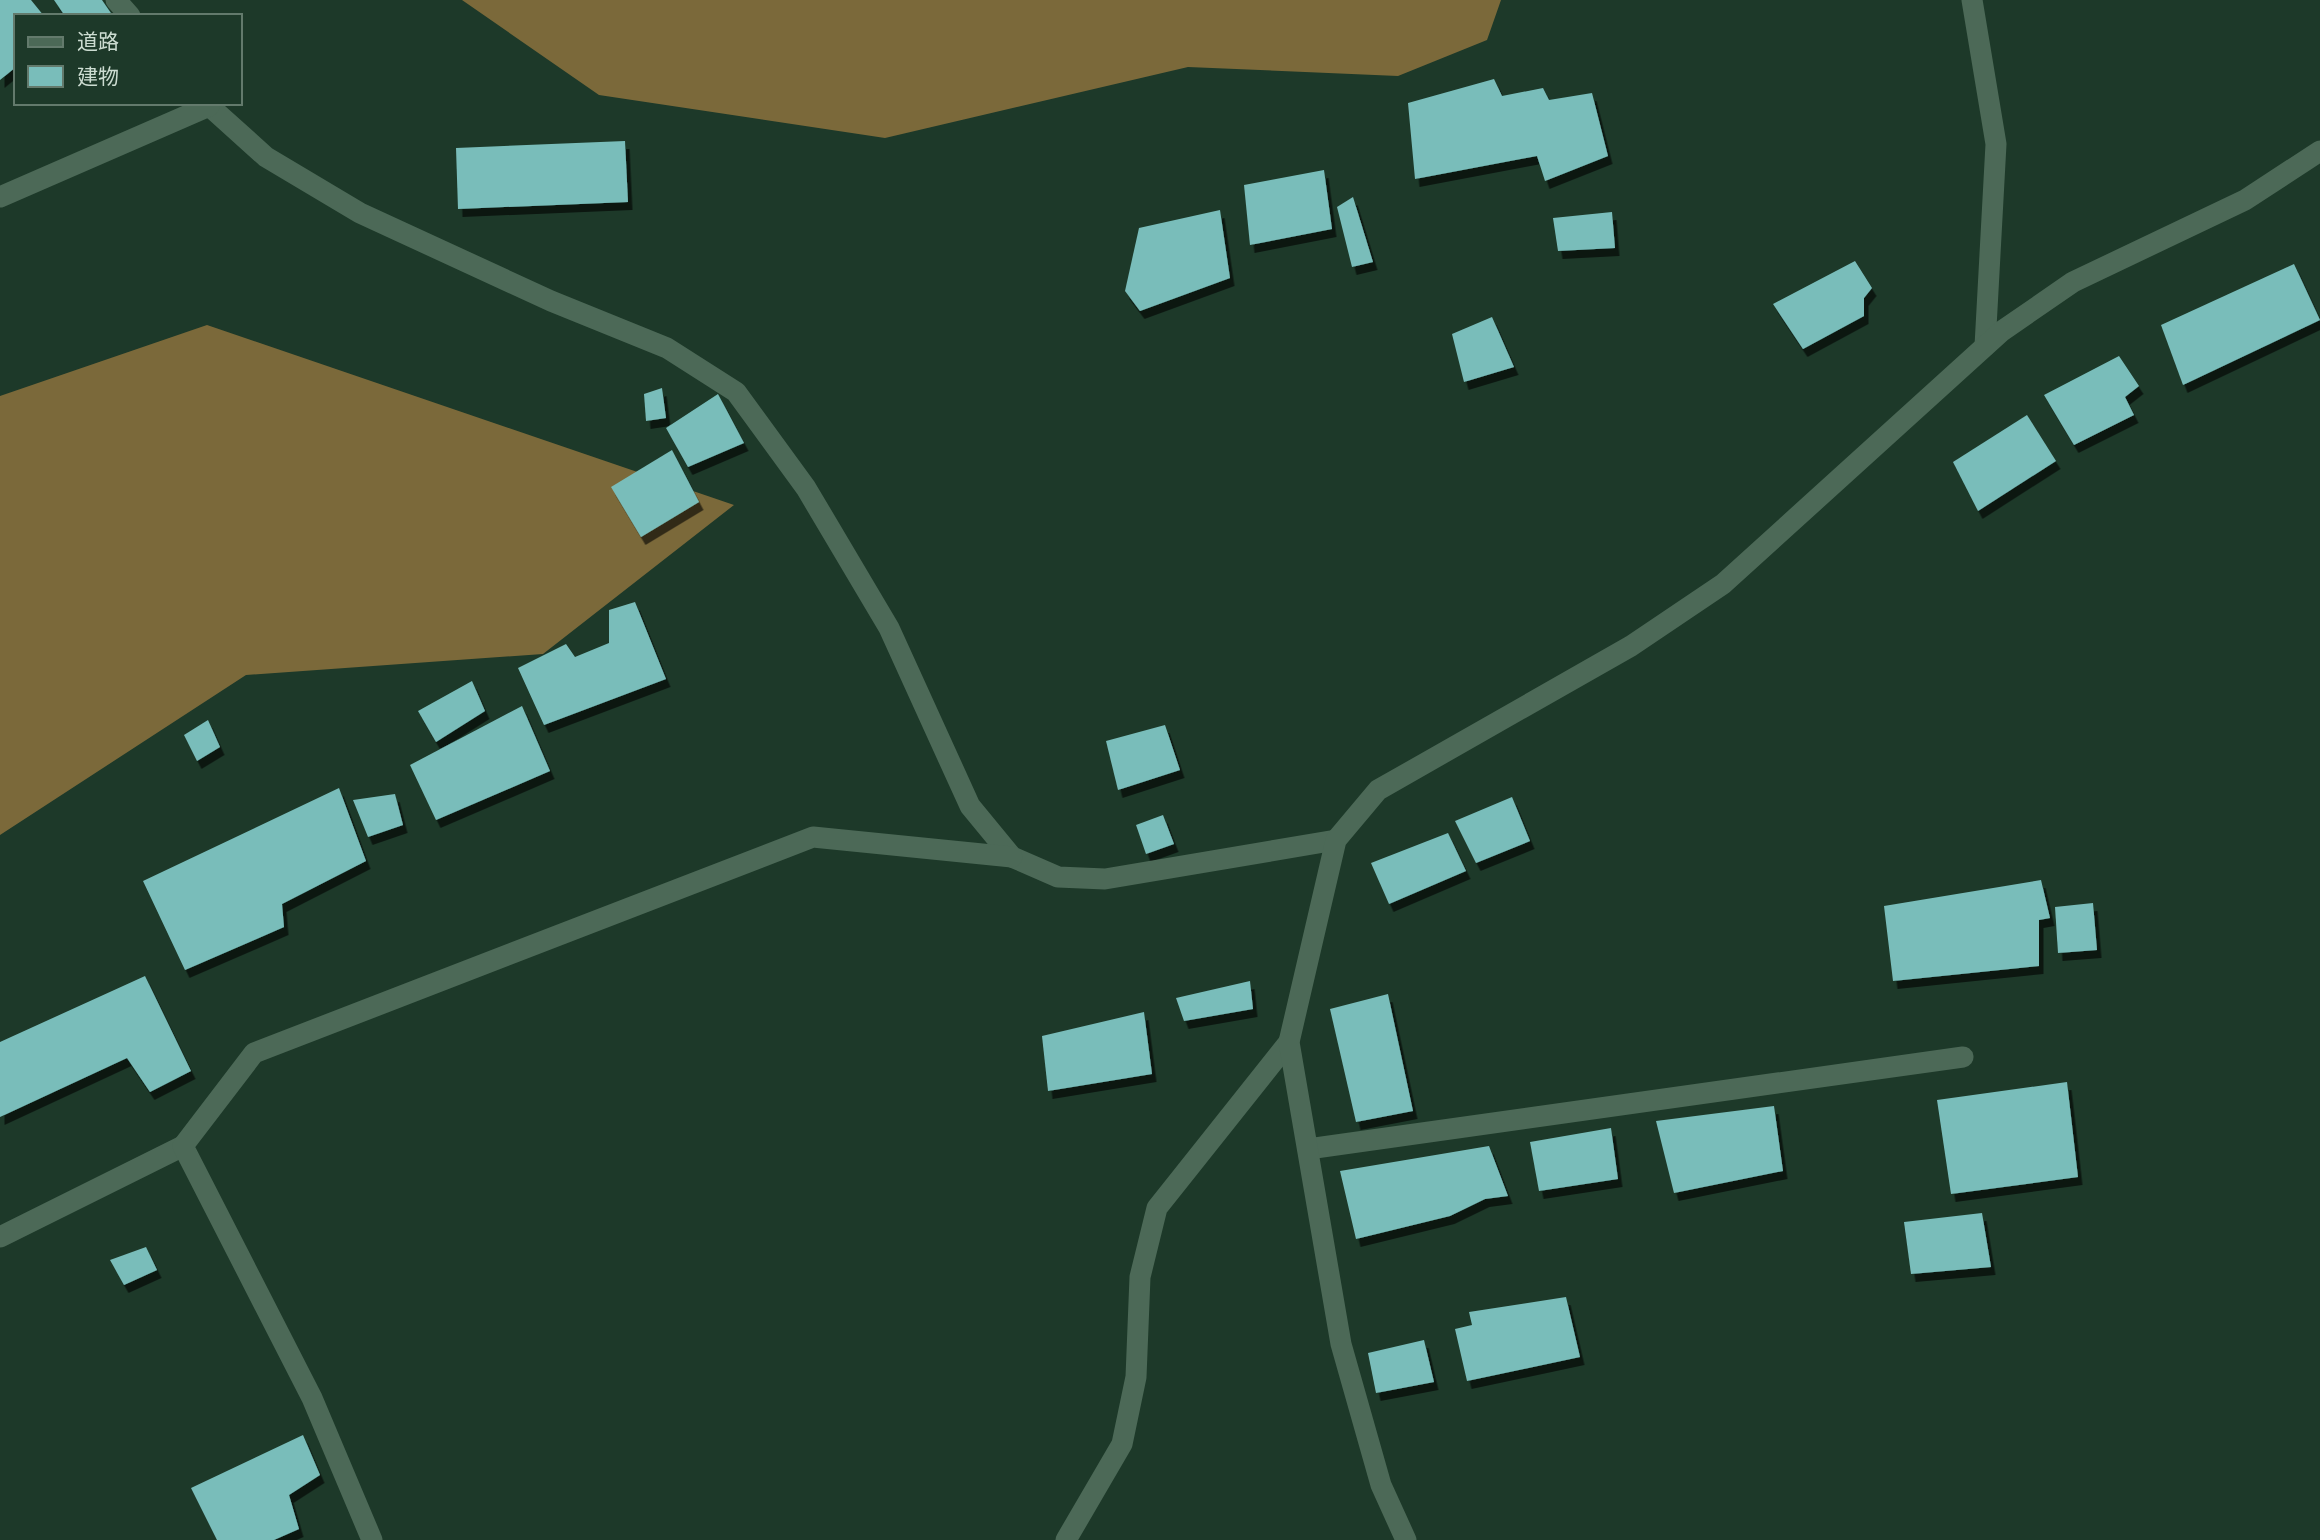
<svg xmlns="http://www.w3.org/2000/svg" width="2320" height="1540" font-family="Helvetica,'Noto Sans JP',sans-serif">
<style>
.forest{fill:#7b693a}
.building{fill:#79bdba;filter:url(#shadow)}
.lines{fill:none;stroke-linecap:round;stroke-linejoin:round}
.minor{stroke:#4c6957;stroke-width:21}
</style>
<defs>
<filter id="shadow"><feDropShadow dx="4.5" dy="8" stdDeviation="0" flood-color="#0009"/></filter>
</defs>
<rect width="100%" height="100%" fill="#1d3929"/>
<g class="forest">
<polygon points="462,0 1501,0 1487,40 1398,76 1188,67 885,138 599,95"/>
<polygon points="207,325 734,505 543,654 246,675 0,835 0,396"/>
</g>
<g class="building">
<polygon points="0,0 31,0 44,16 16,16 16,67 0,80"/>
<polygon points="54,0 102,0 113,16 65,16"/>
<polygon points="1494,79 1502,96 1543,88 1549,100 1592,93 1608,156 1545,181 1537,156 1415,179 1408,103"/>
<polygon points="625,141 628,202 458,209 456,148"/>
<polygon points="1324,170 1332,229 1250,245 1244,185"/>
<polygon points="1353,197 1373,262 1352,267 1337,207"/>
<polygon points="1220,210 1230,278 1140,311 1125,291 1139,228"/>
<polygon points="1612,212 1615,248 1558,251 1553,218"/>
<polygon points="1855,261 1872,288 1864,298 1864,316 1803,349 1773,304"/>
<polygon points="2294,264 2320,320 2183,385 2161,325"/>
<polygon points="1492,317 1514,367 1464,382 1452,334"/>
<polygon points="2119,356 2139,386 2125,397 2134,415 2074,445 2044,395"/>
<polygon points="662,388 666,418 646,421 644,394"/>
<polygon points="718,394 744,443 688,467 666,428"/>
<polygon points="2027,415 2056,461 1978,511 1953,462"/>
<polygon points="672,450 699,502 641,537 611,487"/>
<polygon points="635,602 666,679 544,725 518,668 566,644 575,657 609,643 609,610"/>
<polygon points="472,681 485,711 436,742 418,711"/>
<polygon points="522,706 550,771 436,820 410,765"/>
<polygon points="208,720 220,747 197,761 184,735"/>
<polygon points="1165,725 1180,770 1118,790 1106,741"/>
<polygon points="339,788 366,861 282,904 284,927 185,970 143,881"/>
<polygon points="395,794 403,825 368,837 353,800"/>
<polygon points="1512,797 1530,841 1476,863 1455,821"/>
<polygon points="1163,815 1174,844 1146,854 1136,825"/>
<polygon points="1448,833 1466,871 1389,904 1371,863"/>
<polygon points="2041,880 2050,918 2039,920 2039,966 1893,981 1884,906"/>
<polygon points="2093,903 2097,950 2058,953 2055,907"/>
<polygon points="145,976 191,1071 150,1092 127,1058 0,1117 0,1042"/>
<polygon points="1250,981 1253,1009 1184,1021 1176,998"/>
<polygon points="1388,994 1413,1111 1356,1122 1330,1009"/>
<polygon points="1144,1012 1152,1074 1048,1091 1042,1036"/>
<polygon points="2067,1082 2078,1177 1951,1194 1937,1100"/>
<polygon points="1774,1106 1783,1171 1674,1193 1656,1121"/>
<polygon points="1611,1128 1618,1179 1539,1191 1530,1142"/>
<polygon points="1489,1146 1508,1196 1485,1199 1450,1216 1356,1239 1340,1171"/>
<polygon points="1982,1213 1991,1267 1911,1274 1904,1222"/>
<polygon points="146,1247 157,1270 124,1285 110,1260"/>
<polygon points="1566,1297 1580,1357 1467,1381 1455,1329 1472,1325 1469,1312"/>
<polygon points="1424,1340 1434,1382 1376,1393 1368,1353"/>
<polygon points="303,1435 320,1475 289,1495 299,1529 274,1540 217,1540 191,1488"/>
</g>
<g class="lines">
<g class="minor">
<polyline points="116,0 130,16"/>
<polyline points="1972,0 1996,144 1985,346"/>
<polyline points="206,103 266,157 360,213 551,301 667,348 736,392 806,488 889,628 970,806 1012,857 1058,877 1105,879 1336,840"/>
<polyline points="0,197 209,106"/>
<polyline points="1308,1149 1963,1057"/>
<polyline points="0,1237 183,1146"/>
<polyline points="372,1540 312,1398 183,1146 254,1053 813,837 1012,857"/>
<polyline points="1066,1540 1122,1444 1136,1377 1140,1277 1157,1208 1289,1042"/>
<polyline points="1406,1540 1381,1485 1341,1344 1289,1042 1336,840 1378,790 1631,646 1723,584 2002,331 2073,282 2245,200 2320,151"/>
</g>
</g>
<rect x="14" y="14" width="228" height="91" fill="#1d3929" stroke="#637a6c" stroke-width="2"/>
<rect x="28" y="37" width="35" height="10" fill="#4c6957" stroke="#637a6c" stroke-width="2"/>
<text x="77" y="49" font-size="21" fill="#ccdcd1">道路</text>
<rect x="28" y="66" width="35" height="21" fill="#79bdba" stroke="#637a6c" stroke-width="2"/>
<text x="77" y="84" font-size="21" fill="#ccdcd1">建物</text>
</svg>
